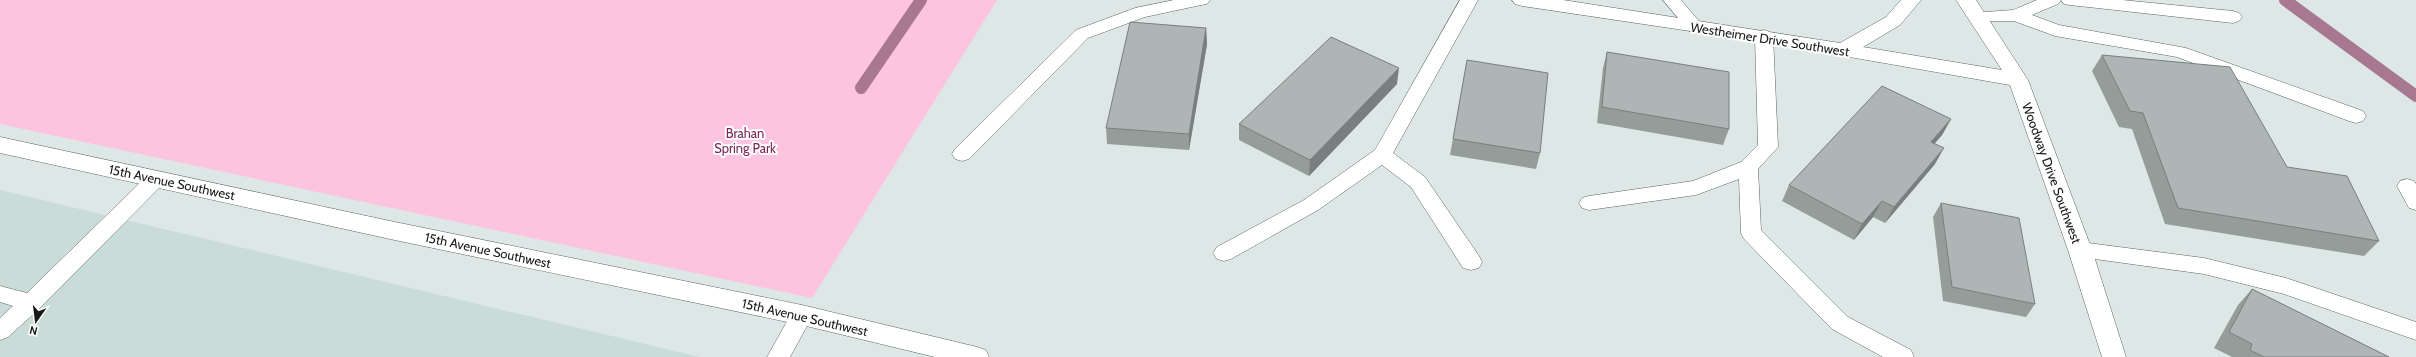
<svg xmlns="http://www.w3.org/2000/svg" width="2416" height="357" font-family="Cabin,sans-serif">
<style>
.built{fill:#c9dcd8}
.green{fill:#fdc3df}
.lines{fill:none;stroke-linecap:round;stroke-linejoin:round}
.stream{stroke:#a87891;stroke-width:12}
.service-casing{stroke:#5d6664;stroke-width:1}
.minor-casing{stroke:#5d6664;stroke-width:1}
.service{fill:#fff;fill-rule:evenodd}
.minor{fill:#fff;fill-rule:evenodd}
.wall{fill:#959d9b}
.shaded-wall{fill:#797f7e}
.building{fill:#adb6b4;stroke:#797f7e}
.labels{text-anchor:middle;dominant-baseline:central;stroke-width:4;stroke-linejoin:round;paint-order:stroke}
.street-label{font-size:13px;fill:#161a19;stroke:#fff}
.park-label{font-size:13px;fill:#7b2959;stroke:#fff}
</style>
<rect width="100%" height="100%" fill="#dde7e5"/>
<polygon class="built" points="0,190 700,357 0,357"/>
<polygon class="green" points="0,0 997,0 812,298 0,124"/>
<g class="lines">
<g class="stream">
<polyline points="2285,0 2416,96"/>
<polyline points="861,88 921,0"/>
</g>
<defs>
<g id="service">
<polygon points="1174,0 1210,0 1207,4 1201,5 1145,17 1088,38 969,159 962,161 955,159 952,154 955,149 1076,30 1135,8"/>
<polygon points="1460,0 1478,0 1393,153 1425,177 1479,256 1482,262 1479,268 1471,270 1463,268 1411,187 1382,165 1318,210 1231,259 1224,261 1217,259 1213,253 1217,247 1304,200 1375,150"/>
<polygon points="1663,0 1681,0 1704,27 1701,31 1689,31"/>
<polygon points="2037,0 2061,0 2058,4 2032,15 2059,25 2186,48 2363,111 2366,116 2363,121 2356,123 2349,121 2177,57 2055,36 2014,21 1971,21 1968,17 1971,13 2013,10"/>
<polygon points="2061,0 2122,0 2233,11 2239,13 2242,17 2239,21 2233,23 2070,5 2064,4"/>
<polygon points="1764,30 1770,32 1773,36 1778,147 1758,169 1761,230 1848,317 1911,350 1914,357 1883,357 1832,329 1744,239 1741,233 1739,179 1696,195 1589,210 1582,208 1579,203 1582,198 1589,196 1693,181 1741,162 1758,145 1755,36 1758,32"/>
<polygon points="156,172 163,174 166,179 163,184 39,309 8,337 0,340 0,318 13,306 0,302 0,286 27,293 149,174"/>
<polygon points="2407,179 2414,181 2416,184 2416,210 2409,208 2397,186 2400,181"/>
<polygon points="2080,242 2204,258 2286,278 2416,322 2416,340 2284,294 2204,274 2073,256 2069,250 2073,244"/>
<polygon points="802,306 810,309 813,315 790,357 767,357 794,309"/>
</g>
<g id="minor">
<polygon points="1512,0 1563,0 1840,43 1886,17 1901,0 1921,0 1900,25 1863,47 2002,70 1956,0 1976,0 2028,80 2092,250 2126,357 2102,357 2068,250 2010,85 1764,42 1522,6 1515,4"/>
<polygon points="0,137 390,221 802,305 977,347 986,350 989,357 935,357 802,325 390,239 0,153"/>
</g>
</defs>
<use href="#service" class="service-casing"/>
<use href="#minor" class="minor-casing"/>
<use href="#service" class="service"/>
<use href="#minor" class="minor"/>
</g>
<g class="wall">
<polygon points="1206,28 1207,44 1189,150 1107,144 1106,128"/>
<polygon points="1607,52 1729,129 1723,145 1597,123 1603,68"/>
<polygon points="2102,55 2287,167 2379,241 2364,256 2165,224 2132,129 2119,127 2092,71"/>
<polygon points="1464,76 1540,153 1536,169 1450,155"/>
<polygon points="1397,84 1309,176 1239,140 1239,124"/>
<polygon points="1951,119 1942,135 1935,143 1935,164 1885,223 1873,217 1854,240 1782,201 1789,185"/>
<polygon points="1941,203 2035,304 2026,317 1943,301 1933,217"/>
<polygon points="2252,289 2389,357 2232,357 2214,348 2238,305"/>
</g>
<g class="shaded-wall">
<polygon points="1206,28 1207,44 1189,150 1189,134"/>
<polygon points="1399,68 1397,84 1309,176 1310,160"/>
<polygon points="1951,119 1942,135 1922,158 1931,142"/>
<polygon points="1944,148 1935,164 1885,223 1894,207"/>
<polygon points="1882,201 1873,217 1854,240 1862,224"/>
</g>
<g class="building">
<polygon points="1130,22 1206,28 1189,134 1106,128"/>
<polygon points="1331,37 1399,68 1310,160 1239,124"/>
<polygon points="1607,52 1729,72 1729,129 1602,107"/>
<polygon points="2102,55 2230,67 2287,167 2347,176 2379,241 2178,208 2143,113 2130,111"/>
<polygon points="1467,60 1548,73 1540,153 1453,139"/>
<polygon points="1882,86 1951,119 1931,142 1944,148 1894,207 1882,201 1862,224 1789,185"/>
<polygon points="1941,203 2019,218 2035,304 1952,287"/>
<polygon points="2252,289 2389,357 2264,357 2250,350 2252,344 2229,332"/>
</g>
<g class="labels">
<g class="street-label">
<text transform="translate(1770 39) rotate(9)">Westheimer Drive Southwest</text>
<text transform="translate(2052 173) rotate(70)">Woodway Drive Southwest</text>
<text transform="translate(172 182) rotate(12)">15th Avenue Southwest</text>
<text transform="translate(488 250) rotate(12)">15th Avenue Southwest</text>
<text transform="translate(805 317) rotate(13)">15th Avenue Southwest</text>
</g>
<g class="park-label">
<text x="745" y="133">Brahan<tspan x="745" dy="15">Spring Park</tspan></text>
</g>
</g>
<g transform="translate(36 321) rotate(194)" stroke="#ffffff" stroke-width="3" paint-order="stroke">
<path d="M0-3L7 15L0 10L-7 15Z" fill="#161a19"/>
<text y="-6" font-size="11" font-weight="bold" text-anchor="middle" fill="#161a19">N</text>
</g>
</svg>
